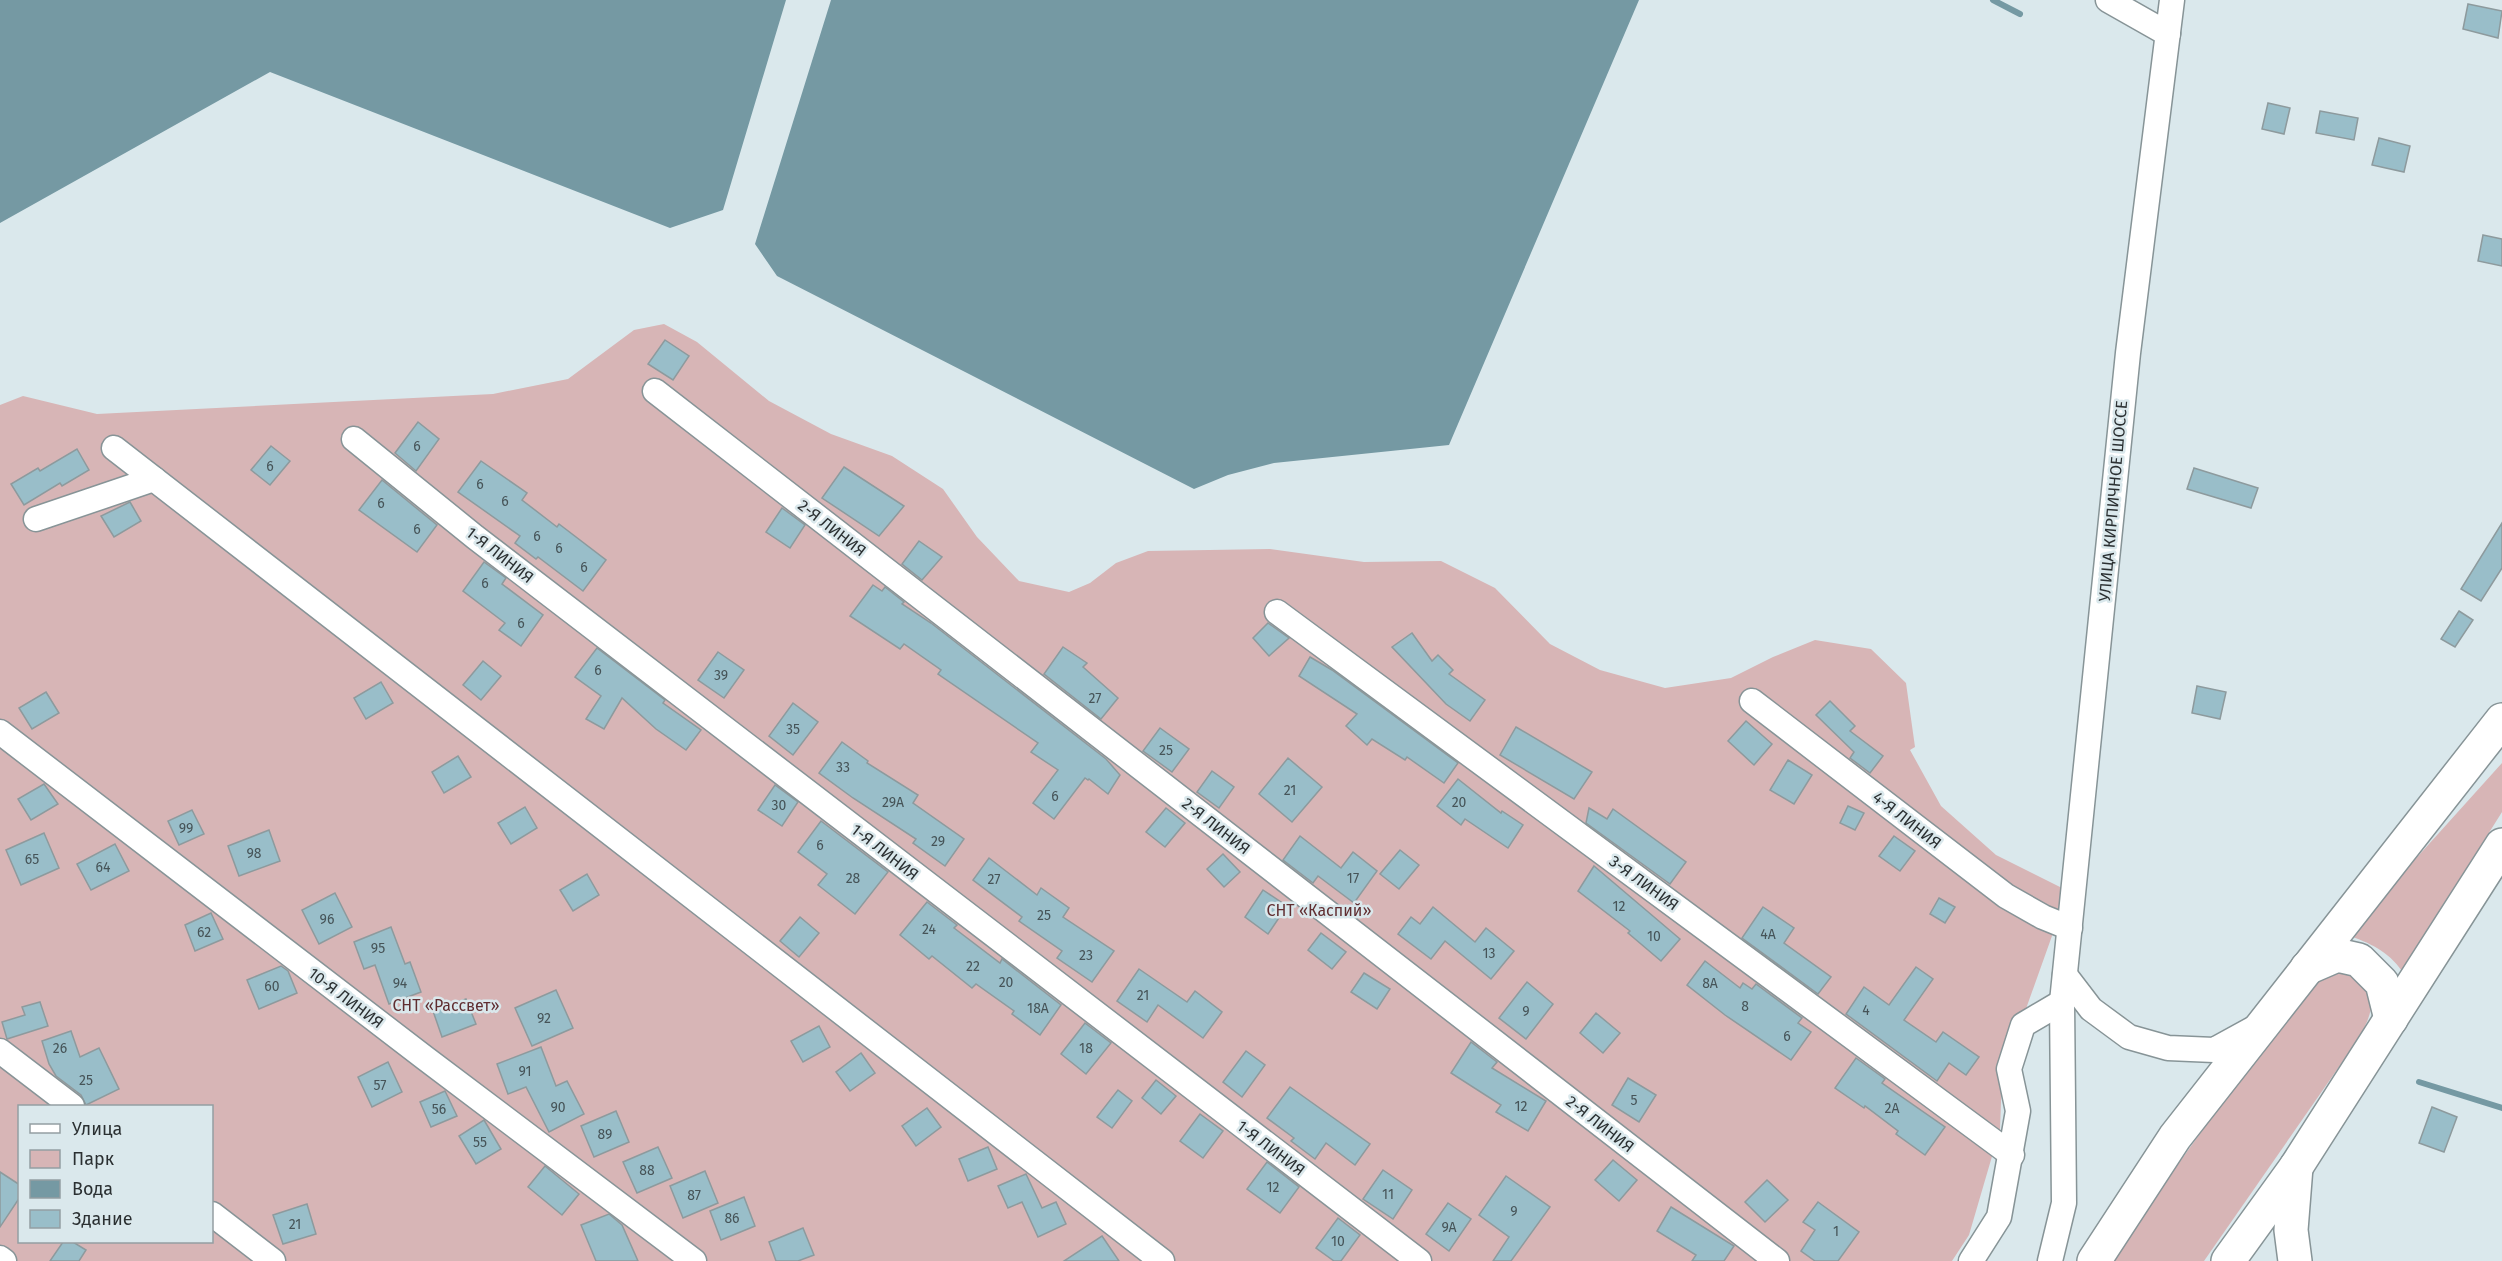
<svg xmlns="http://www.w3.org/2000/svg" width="2502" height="1261" font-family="'Fira Sans',sans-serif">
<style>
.green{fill:#d7b5b6;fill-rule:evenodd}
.water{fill:#7599a3}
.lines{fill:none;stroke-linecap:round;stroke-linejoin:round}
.stream{stroke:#7599a3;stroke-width:6}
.building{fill:#99bec9;stroke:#8d9a9d;stroke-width:1.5}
.street-casing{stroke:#879497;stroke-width:27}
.primary-casing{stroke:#879497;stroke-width:36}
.street{stroke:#fff;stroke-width:24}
.primary{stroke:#fff;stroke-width:33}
.labels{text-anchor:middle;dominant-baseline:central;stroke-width:5;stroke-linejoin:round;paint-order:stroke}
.number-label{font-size:14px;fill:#465458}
.street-label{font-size:16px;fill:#2b3032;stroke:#dae8ec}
.park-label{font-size:16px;fill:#602e31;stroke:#dae8ec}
</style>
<rect width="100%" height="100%" fill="#dae8ec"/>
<g class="green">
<path d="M664,324L697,342L769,401L831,434L892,456L943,489L977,537L1019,581L1069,592L1090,583L1116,563L1148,551L1270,549L1364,562L1441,561L1495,588L1550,644L1600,670L1665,688L1731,678L1773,657L1815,640L1871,649L1906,683L1915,747L1910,750L1941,806L1996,855L2068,891L2002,1076L2000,1129L1969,1235L1952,1261H0V405L23,396L97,414L493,394L568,379L634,330ZM20,1106H212V1242H20Z"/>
<path d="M2502,763V812L2402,971C2388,951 2370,943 2347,935Z"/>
<path d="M2346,970C2380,988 2375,1009 2359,1038L2204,1261H2109L2311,978Z"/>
</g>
<g class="water">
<polygon points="0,0 786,0 723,210 670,228 270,72 0,223"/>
<polygon points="831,0 1639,0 1449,445 1274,463 1228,475 1194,489 777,276 755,244"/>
</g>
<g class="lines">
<g class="stream">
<polyline points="1993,0 2020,14"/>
<polyline points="2419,1082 2502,1108"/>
</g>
</g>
<g class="building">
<polygon points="2468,4 2502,11 2498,38 2463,29"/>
<polygon points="2268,103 2290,108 2284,134 2262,129"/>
<polygon points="2320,111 2358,118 2354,140 2316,133"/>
<polygon points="2379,138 2410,146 2404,172 2372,165"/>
<polygon points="2483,235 2502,239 2502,266 2478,261"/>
<polygon points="665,340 689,356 673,380 648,364"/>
<polygon points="418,422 439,439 416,471 395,453"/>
<polygon points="271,446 290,461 270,485 251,470"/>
<polygon points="77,449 89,470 62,486 60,483 24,505 11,484 38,468 40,471"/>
<polygon points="481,461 527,493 522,500 557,527 559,524 606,560 583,591 538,557 536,559 515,543 520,536 458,492"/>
<polygon points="844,467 904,506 879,536 822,498"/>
<polygon points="2194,468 2258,488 2251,508 2187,489"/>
<polygon points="382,480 437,525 417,552 359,510"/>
<polygon points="130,502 141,521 114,537 101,516"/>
<polygon points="782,508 805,525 790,548 766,532"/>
<polygon points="2502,523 2502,568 2481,601 2461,589"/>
<polygon points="919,541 942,557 922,580 902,564"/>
<polygon points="484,562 506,578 502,584 543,615 521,646 499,630 505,623 463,591"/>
<polygon points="873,585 882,591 885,587 904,602 902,604 931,623 1106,759 1120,775 1108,794 1089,779 1088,780 1085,778 1054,819 1033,803 1058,770 1031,752 1038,743 938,674 941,670 904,644 900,649 850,616"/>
<polygon points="2459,611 2473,620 2455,647 2441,639"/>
<polygon points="1268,623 1289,638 1269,656 1253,638"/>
<polygon points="1412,633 1432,661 1438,655 1453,670 1449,674 1485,700 1470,721 1446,704 1392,647"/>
<polygon points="1063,647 1087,663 1083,667 1118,698 1101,719 1044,674"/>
<polygon points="597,648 665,700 663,703 701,730 686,750 656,729 622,698 604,729 586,719 601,696 575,677"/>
<polygon points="718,652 744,670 724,698 698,680"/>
<polygon points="1310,657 1332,670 1458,763 1444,783 1407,757 1405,760 1372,739 1367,745 1346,726 1357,714 1299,676"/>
<polygon points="483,661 501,676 481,700 463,685"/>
<polygon points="381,682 393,703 366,719 354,698"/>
<polygon points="2197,686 2226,692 2220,719 2192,713"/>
<polygon points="46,692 59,713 32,729 19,708"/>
<polygon points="1830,701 1855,726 1850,731 1883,756 1870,773 1850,758 1854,752 1816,715"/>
<polygon points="793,703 818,722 793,755 769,736"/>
<polygon points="1746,721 1772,744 1754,765 1728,741"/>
<polygon points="1516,727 1592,772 1574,799 1500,755"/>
<polygon points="1160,728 1189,749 1172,772 1143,751"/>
<polygon points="842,742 868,761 867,763 918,795 913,803 964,839 945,866 913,843 916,839 853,798 819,773"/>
<polygon points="458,756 471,777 444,793 432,772"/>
<polygon points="1288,758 1322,787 1292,822 1259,794"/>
<polygon points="1788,760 1812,775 1794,804 1770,790"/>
<polygon points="1212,771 1234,787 1219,808 1197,792"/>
<polygon points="1458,779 1501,813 1502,811 1523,825 1508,848 1465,819 1461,825 1437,806"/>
<polygon points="44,784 58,804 31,820 18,799"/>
<polygon points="775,785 798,802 782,826 758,810"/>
<polygon points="1848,806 1864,813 1855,830 1840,823"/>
<polygon points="525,807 537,828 511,844 498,823"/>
<polygon points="1166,808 1185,823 1165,847 1146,832"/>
<polygon points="1589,808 1607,819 1613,809 1686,862 1670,884 1586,823"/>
<polygon points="192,810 204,834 179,845 168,821"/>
<polygon points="821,821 888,872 855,914 818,885 827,874 798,852"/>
<polygon points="269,830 280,861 239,876 228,846"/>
<polygon points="44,833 59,868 21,885 6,850"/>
<polygon points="1300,836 1341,868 1353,852 1377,871 1354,903 1318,876 1313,883 1283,860"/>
<polygon points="1894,836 1915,851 1900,871 1879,856"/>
<polygon points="115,844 129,871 91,890 77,864"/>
<polygon points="1400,850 1419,865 1399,889 1380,874"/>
<polygon points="1223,854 1240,872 1224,887 1207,869"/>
<polygon points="989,858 1037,895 1041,888 1069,908 1063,917 1114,951 1092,982 1057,958 1062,951 1019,921 1022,917 973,880"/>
<polygon points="1594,866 1680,939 1661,961 1628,933 1630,931 1578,891"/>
<polygon points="587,874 599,895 573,911 560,890"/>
<polygon points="1263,890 1287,906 1268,934 1245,917"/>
<polygon points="335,893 352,927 319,944 302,910"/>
<polygon points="1939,898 1955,907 1945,923 1930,914"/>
<polygon points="927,902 957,925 954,928 1000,963 1002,959 1061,1005 1040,1035 1012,1014 1014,1011 976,984 972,988 932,956 929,959 900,935"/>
<polygon points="1433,907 1475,942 1486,928 1514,951 1491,979 1445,941 1431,959 1398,934 1411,917 1420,924"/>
<polygon points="1763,907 1794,928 1784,943 1831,977 1818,994 1742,938"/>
<polygon points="211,913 223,939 195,951 185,925"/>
<polygon points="800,917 819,933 799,957 780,941"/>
<polygon points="391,927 405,964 410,962 421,992 389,1004 375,965 364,969 354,942"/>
<polygon points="1321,933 1346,952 1332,969 1308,950"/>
<polygon points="1705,961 1740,988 1743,983 1752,989 1756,984 1802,1018 1798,1023 1811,1032 1791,1060 1725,1015 1687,985"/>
<polygon points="281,966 288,971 297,993 259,1009 247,980"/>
<polygon points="1916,967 1933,979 1904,1020 1936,1042 1943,1032 1979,1057 1966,1075 1949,1063 1937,1081 1846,1014 1864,987 1889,1005"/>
<polygon points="1139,969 1187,1002 1195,991 1222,1012 1203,1038 1158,1005 1147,1022 1117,1001"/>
<polygon points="1364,973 1390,989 1377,1009 1351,992"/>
<polygon points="1527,982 1553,1004 1526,1039 1499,1018"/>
<polygon points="556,990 573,1028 532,1046 515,1008"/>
<polygon points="466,999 476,1024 442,1037 433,1011"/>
<polygon points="40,1002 48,1026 7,1039 2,1022 25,1015 22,1007"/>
<polygon points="1596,1013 1620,1033 1603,1053 1580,1033"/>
<polygon points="1085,1023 1111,1043 1086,1074 1061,1054"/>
<polygon points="819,1026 830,1047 803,1062 791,1041"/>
<polygon points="71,1031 80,1057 99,1048 119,1089 86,1105 81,1095 56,1076 49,1064 42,1041"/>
<polygon points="1471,1042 1497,1062 1492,1068 1546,1101 1528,1131 1496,1112 1501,1105 1451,1073"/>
<polygon points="541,1047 556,1086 567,1081 584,1114 549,1132 526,1087 508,1094 497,1064"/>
<polygon points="1246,1051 1265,1065 1242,1097 1223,1082"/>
<polygon points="861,1053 875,1073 850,1091 836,1072"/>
<polygon points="1856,1058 1885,1079 1882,1083 1945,1127 1925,1155 1896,1134 1898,1131 1865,1106 1864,1108 1835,1088"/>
<polygon points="388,1062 402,1092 372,1107 358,1077"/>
<polygon points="1628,1078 1656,1095 1639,1122 1612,1105"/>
<polygon points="1156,1080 1176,1096 1161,1114 1142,1098"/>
<polygon points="1290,1087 1370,1144 1355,1165 1326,1143 1315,1159 1291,1141 1294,1138 1267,1118"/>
<polygon points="1118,1090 1132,1101 1112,1128 1097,1117"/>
<polygon points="445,1091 457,1116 431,1127 420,1102"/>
<polygon points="2432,1107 2457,1117 2444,1152 2419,1143"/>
<polygon points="927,1108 941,1127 916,1146 902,1126"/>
<polygon points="616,1111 629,1142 594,1157 581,1126"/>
<polygon points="1200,1114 1223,1131 1203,1158 1180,1141"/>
<polygon points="484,1120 501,1149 476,1164 459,1136"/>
<polygon points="658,1147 672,1178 637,1193 623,1162"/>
<polygon points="988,1147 997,1169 968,1181 959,1159"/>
<polygon points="1613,1160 1637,1180 1619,1201 1595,1180"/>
<polygon points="1267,1162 1299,1187 1280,1213 1247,1189"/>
<polygon points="545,1166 579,1194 562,1215 528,1187"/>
<polygon points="1383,1170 1412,1190 1393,1219 1363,1199"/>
<polygon points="705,1171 718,1203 683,1218 670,1186"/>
<polygon points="0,1172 20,1185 20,1197 0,1227"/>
<polygon points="1026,1174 1042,1208 1056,1202 1066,1224 1038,1237 1022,1202 1008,1208 998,1186"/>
<polygon points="1506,1176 1550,1207 1511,1261 1493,1261 1509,1237 1479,1215"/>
<polygon points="1767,1180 1788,1200 1765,1222 1745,1202"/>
<polygon points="744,1197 755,1226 721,1240 710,1211"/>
<polygon points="1818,1202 1859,1232 1838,1261 1815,1261 1801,1251 1815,1230 1803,1222"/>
<polygon points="1448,1203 1471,1219 1449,1251 1426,1234"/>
<polygon points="307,1204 316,1234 283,1244 273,1215"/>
<polygon points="1671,1207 1734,1246 1724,1261 1692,1261 1696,1255 1657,1231"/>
<polygon points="609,1214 622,1225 638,1261 596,1261 581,1225"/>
<polygon points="1338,1218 1360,1235 1341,1261 1334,1261 1316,1248"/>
<polygon points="803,1228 814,1255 798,1261 776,1261 769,1242"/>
<polygon points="1102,1236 1119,1261 1064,1261"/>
<polygon points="63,1242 73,1242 86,1250 79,1261 50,1261"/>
</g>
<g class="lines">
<defs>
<g id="street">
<polyline points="2108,0 2168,34"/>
<polyline points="655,391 1777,1261"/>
<polyline points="354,439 475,537 1419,1261"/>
<polyline points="114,448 1162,1261"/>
<polyline points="36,519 154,479"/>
<polyline points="1277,612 2012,1155"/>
<polyline points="1752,701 2006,896 2043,917 2070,928"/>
<polyline points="0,732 425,1058 694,1261"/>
<polyline points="2065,975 2091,1009 2129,1037 2168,1048 2214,1050 2256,1027"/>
<polyline points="0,1051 72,1106"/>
<polyline points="212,1214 273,1261"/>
<polyline points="0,1258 4,1261"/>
<polyline points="1971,1261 1999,1217 2018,1111 2009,1069 2023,1025 2062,1002"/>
<polyline points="2050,1261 2064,1203 2062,1002 2128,353 2172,0"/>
</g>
<g id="primary">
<polyline points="2307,968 2337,955 2359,960 2382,983 2391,1019"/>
<polyline points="2094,1261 2175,1137 2502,720"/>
<polyline points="2228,1261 2296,1167 2502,845"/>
<polyline points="2295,1261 2291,1230 2296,1167"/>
</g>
</defs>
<use href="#street" class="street-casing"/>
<use href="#primary" class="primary-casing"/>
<use href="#street" class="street"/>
<use href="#primary" class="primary"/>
</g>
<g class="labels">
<g class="number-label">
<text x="417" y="446">6</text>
<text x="270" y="466">6</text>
<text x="480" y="484">6</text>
<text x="505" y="501">6</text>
<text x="381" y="503">6</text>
<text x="417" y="529">6</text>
<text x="537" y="536">6</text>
<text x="559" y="548">6</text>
<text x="584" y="567">6</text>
<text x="485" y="583">6</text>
<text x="521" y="623">6</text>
<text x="598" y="670">6</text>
<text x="721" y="675">39</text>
<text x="1095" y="698">27</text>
<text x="793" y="729">35</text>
<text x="1166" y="750">25</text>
<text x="843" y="767">33</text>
<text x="1290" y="790">21</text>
<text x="1055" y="796">6</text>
<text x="893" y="802">29А</text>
<text x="1459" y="802">20</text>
<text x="779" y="805">30</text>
<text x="186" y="828">99</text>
<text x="938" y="841">29</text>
<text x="820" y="845">6</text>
<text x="254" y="853">98</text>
<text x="32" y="859">65</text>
<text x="103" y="867">64</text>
<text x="853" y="878">28</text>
<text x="1353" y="878">17</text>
<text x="994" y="879">27</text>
<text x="1619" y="906">12</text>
<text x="1044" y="915">25</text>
<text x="327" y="919">96</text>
<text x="929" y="929">24</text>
<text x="204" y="932">62</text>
<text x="1768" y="934">4А</text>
<text x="1654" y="936">10</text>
<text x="378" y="948">95</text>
<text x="1489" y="953">13</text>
<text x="1086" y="955">23</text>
<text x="973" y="966">22</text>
<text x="1006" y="982">20</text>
<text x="400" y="983">94</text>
<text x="1710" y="983">8А</text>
<text x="272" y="986">60</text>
<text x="1143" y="995">21</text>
<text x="1745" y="1006">8</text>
<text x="1038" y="1008">18А</text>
<text x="1866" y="1010">4</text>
<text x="1526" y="1011">9</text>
<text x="544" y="1018">92</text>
<text x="1787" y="1036">6</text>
<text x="60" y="1048">26</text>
<text x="1086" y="1048">18</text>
<text x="525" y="1071">91</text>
<text x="86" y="1080">25</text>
<text x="380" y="1085">57</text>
<text x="1634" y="1100">5</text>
<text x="1521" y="1106">12</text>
<text x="558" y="1107">90</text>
<text x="1892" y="1108">2А</text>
<text x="439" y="1109">56</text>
<text x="605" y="1134">89</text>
<text x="480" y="1142">55</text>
<text x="647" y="1170">88</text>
<text x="1273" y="1187">12</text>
<text x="1388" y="1194">11</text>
<text x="694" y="1195">87</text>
<text x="1514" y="1211">9</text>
<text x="732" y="1218">86</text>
<text x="295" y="1224">21</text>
<text x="1449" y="1227">9А</text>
<text x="1836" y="1231">1</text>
<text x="1338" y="1241">10</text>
</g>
<g class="street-label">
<text transform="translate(2113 501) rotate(-85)">УЛИЦА КИРПИЧНОЕ ШОССЕ</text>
<text transform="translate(832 528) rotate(38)">2-Я ЛИНИЯ</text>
<text transform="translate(500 555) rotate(38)">1-Я ЛИНИЯ</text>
<text transform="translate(1907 820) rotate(38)">4-Я ЛИНИЯ</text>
<text transform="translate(1216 826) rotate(38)">2-Я ЛИНИЯ</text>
<text transform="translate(885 852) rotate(38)">1-Я ЛИНИЯ</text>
<text transform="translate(1644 883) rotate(36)">3-Я ЛИНИЯ</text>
<text transform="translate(346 998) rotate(37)">10-Я ЛИНИЯ</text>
<text transform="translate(1600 1124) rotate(38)">2-Я ЛИНИЯ</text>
<text transform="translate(1271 1148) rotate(37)">1-Я ЛИНИЯ</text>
</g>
<g class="park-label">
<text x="1319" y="910">СНТ «Каспий»</text>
<text x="446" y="1005">СНТ «Рассвет»</text>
</g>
</g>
<rect x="18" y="1105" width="195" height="138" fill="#dae8ec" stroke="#949ea2" stroke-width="1.5"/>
<rect x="30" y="1124" width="30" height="9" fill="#ffffff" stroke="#949ea2" stroke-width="1.5"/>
<text x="72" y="1135" font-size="18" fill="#2b3032">Улица</text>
<rect x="30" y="1150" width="30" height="18" fill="#d7b5b6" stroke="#949ea2" stroke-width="1.5"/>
<text x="72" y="1165" font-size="18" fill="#2b3032">Парк</text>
<rect x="30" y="1180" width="30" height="18" fill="#7599a3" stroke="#949ea2" stroke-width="1.5"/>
<text x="72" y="1195" font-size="18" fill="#2b3032">Вода</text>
<rect x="30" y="1210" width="30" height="18" fill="#99bec9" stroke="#949ea2" stroke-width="1.5"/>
<text x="72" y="1225" font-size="18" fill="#2b3032">Здание</text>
</svg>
